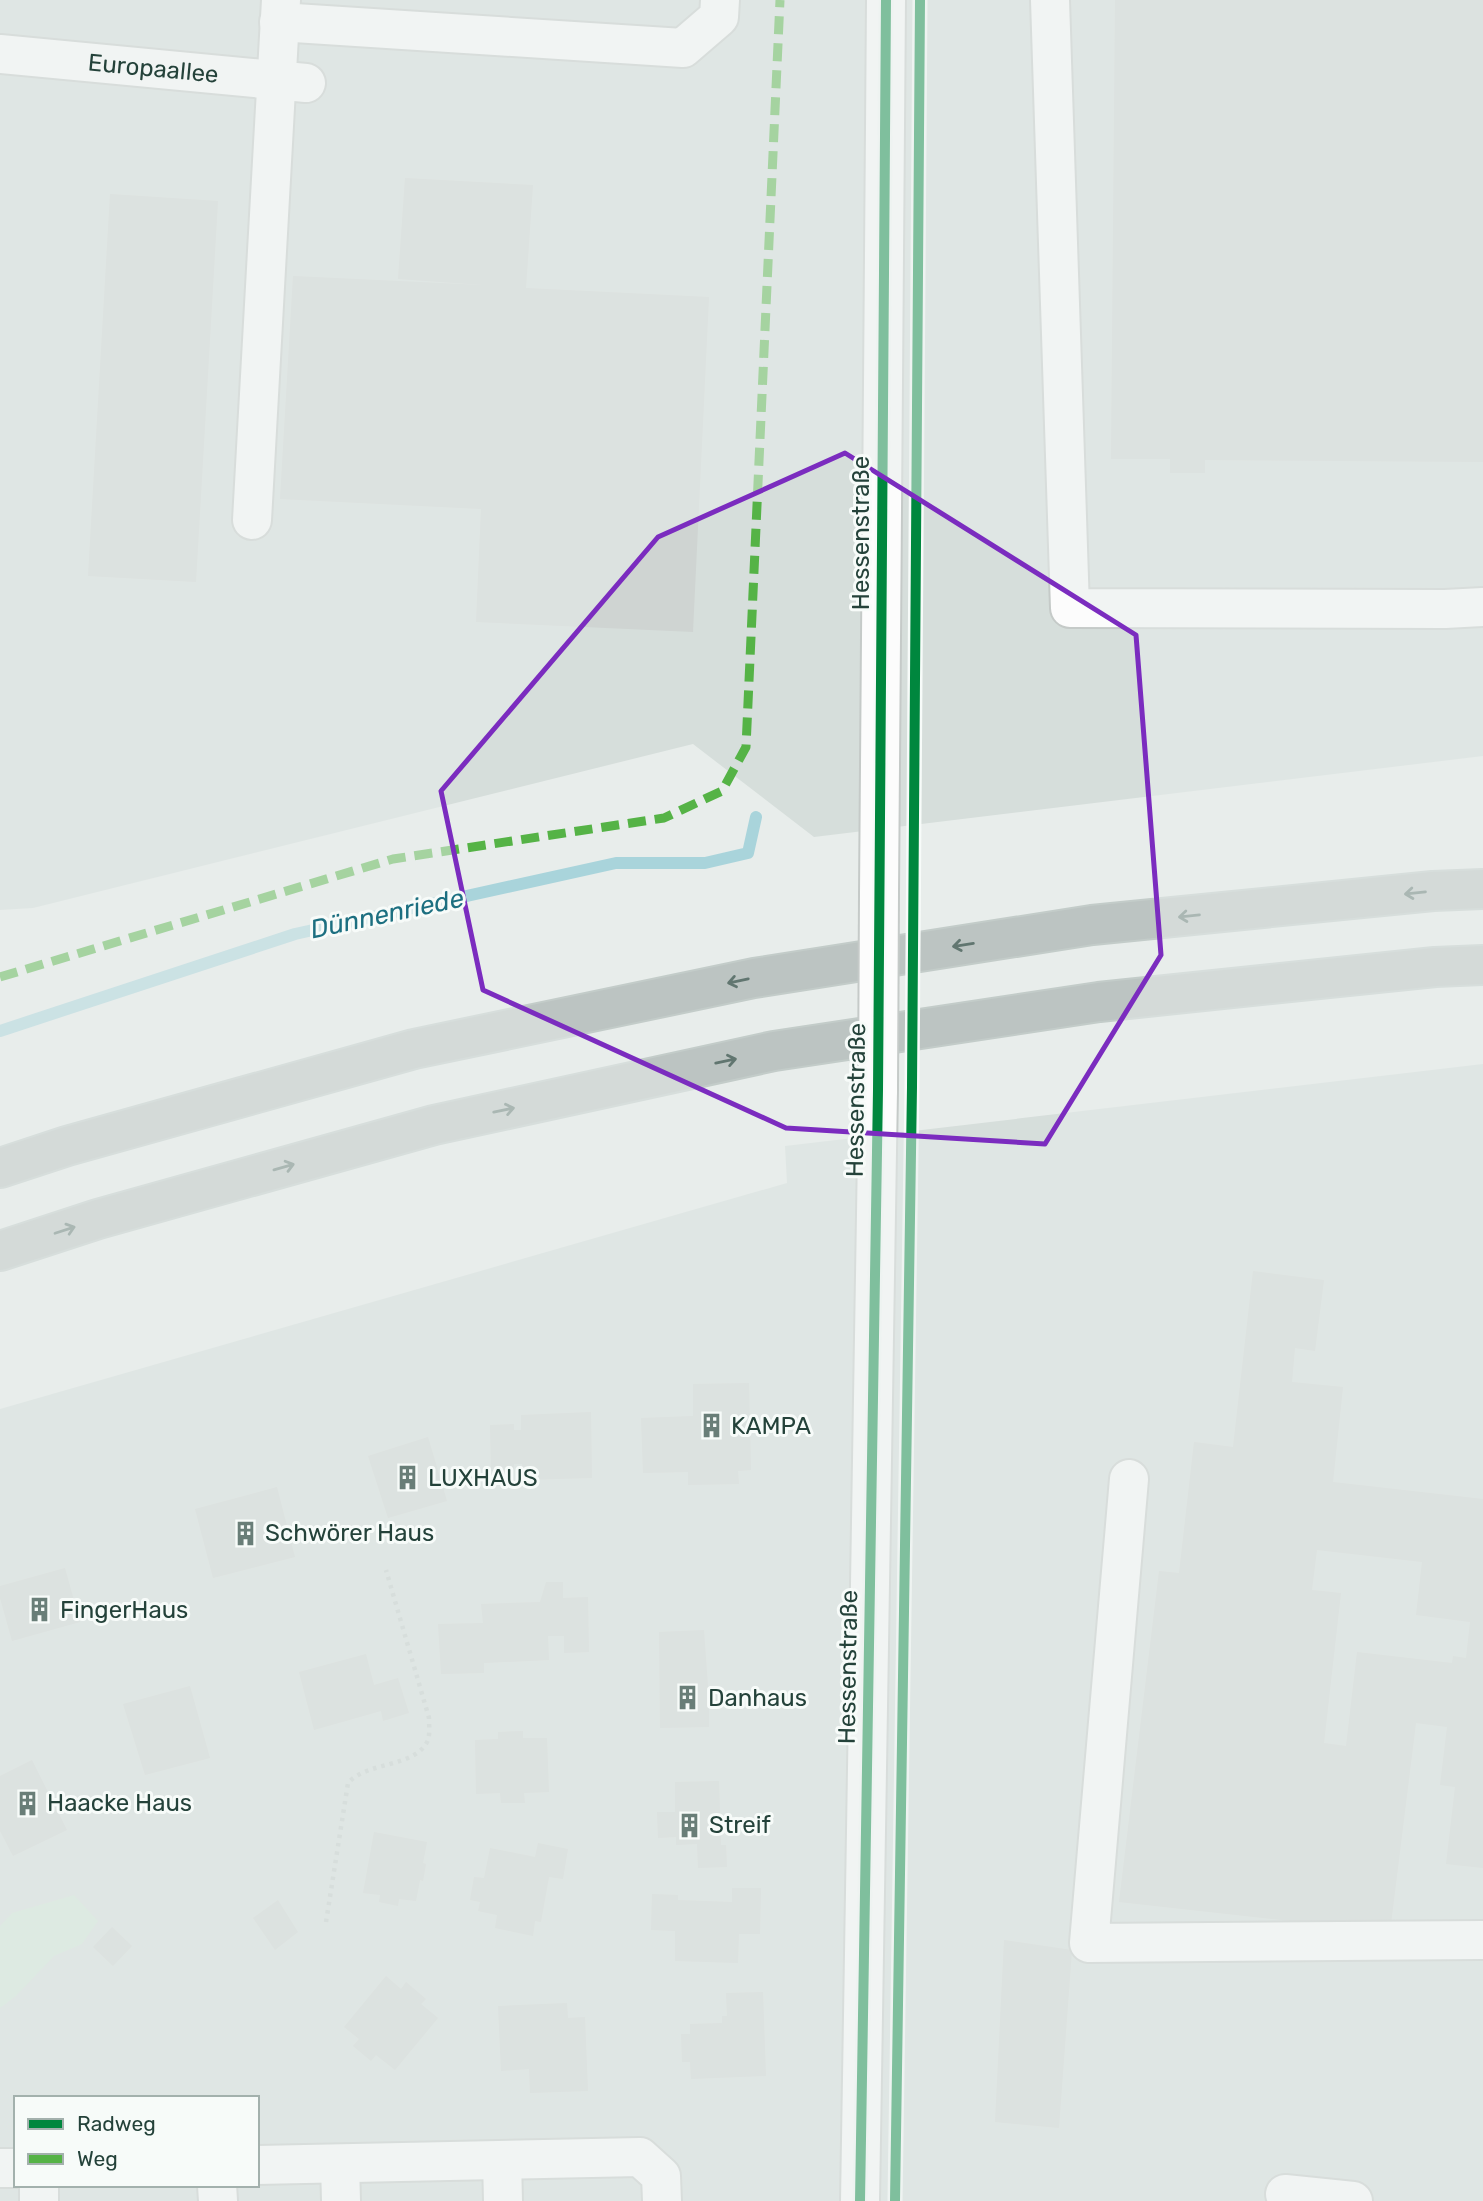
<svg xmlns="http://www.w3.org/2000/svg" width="1483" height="2201" font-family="Rubik,sans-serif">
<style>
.built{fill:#d6dedb;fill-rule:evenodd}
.green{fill:#d1e6d8}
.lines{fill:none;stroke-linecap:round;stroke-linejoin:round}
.stream{stroke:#a9d4db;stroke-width:12}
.building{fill:#cfd4d2;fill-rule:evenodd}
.minor-casing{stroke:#c5cac8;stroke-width:42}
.highway-casing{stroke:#c3ccc9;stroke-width:42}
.path{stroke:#c3ccca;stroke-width:4.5;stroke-dasharray:3.5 5;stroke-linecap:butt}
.minor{stroke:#fcfcfc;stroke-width:38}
.highway{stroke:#bcc4c2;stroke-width:38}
.minor-bridge-casing{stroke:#c5cac8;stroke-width:42;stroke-linecap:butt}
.minor-bridge{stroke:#fcfcfc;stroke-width:38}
.quiet{stroke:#55b346;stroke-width:9;stroke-dasharray:18 9;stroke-linecap:butt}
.cycleway-casing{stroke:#f7fbf9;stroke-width:15}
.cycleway{stroke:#00873e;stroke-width:10}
.oneway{stroke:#617670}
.marked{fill:none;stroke:#7b2cbf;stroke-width:5;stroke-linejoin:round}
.labels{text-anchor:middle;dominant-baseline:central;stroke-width:6;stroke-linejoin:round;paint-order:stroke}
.street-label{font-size:24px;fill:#24423a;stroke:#f7fbf9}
.poi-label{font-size:24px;fill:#24423a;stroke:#f7fbf9;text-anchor:start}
.water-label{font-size:26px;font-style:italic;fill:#1c6f80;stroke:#f7fbf9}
</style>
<rect width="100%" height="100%" fill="#e8edeb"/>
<g class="built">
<polygon points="0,0 1483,0 1483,756 814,837 693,744 33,908 0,910"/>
<path d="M1483,1064V2201H0V1409L787,1183L785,1146ZM16,2098H257V2185H16Z"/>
</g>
<polygon class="green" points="74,1895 98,1921 82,1944 54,1956 16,1996 0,2008 0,1926 12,1913"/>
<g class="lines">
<polyline class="stream" points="0,1031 295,934 616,863 705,863 748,853 756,817"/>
</g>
<g class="building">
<polygon points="1115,0 1483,0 1483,462 1205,460 1205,473 1170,473 1170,459 1111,459"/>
<polygon points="405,178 533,185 526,288 709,297 693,632 476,622 481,509 280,499 293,276 482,285 398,279"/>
<polygon points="110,194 218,201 196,582 88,576"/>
<path d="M1253,1271L1324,1280L1315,1351L1295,1348L1292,1382L1343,1387L1333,1482L1483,1499V1868L1446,1864L1455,1787L1440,1785L1447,1727L1416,1723L1390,1932L1119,1902L1159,1571L1179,1573L1194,1442L1233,1447ZM1317,1550L1422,1562L1416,1615L1470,1622L1466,1658L1453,1656L1452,1663L1357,1652L1346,1746L1324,1743L1341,1593L1312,1590Z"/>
<polygon points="749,1383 751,1470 738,1471 739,1484 688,1485 688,1472 643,1473 641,1418 693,1416 693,1384"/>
<polygon points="591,1412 592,1478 523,1480 522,1464 514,1464 514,1470 491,1471 490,1425 514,1424 514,1430 521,1430 521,1415"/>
<polygon points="428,1437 447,1501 388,1518 368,1456"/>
<polygon points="277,1487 295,1557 213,1578 195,1509"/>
<polygon points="65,1568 80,1622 12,1641 0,1598 0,1586"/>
<polygon points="546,1582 563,1582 563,1598 588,1597 589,1652 564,1653 564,1636 548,1636 549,1660 484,1663 484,1673 441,1674 438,1624 483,1623 481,1604 540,1602"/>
<polygon points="704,1630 708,1686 716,1686 717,1709 709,1709 709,1727 660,1728 659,1632"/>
<polygon points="366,1654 374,1685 398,1678 409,1713 383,1721 381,1711 314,1730 299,1672"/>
<polygon points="190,1686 210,1758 145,1775 123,1704"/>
<polygon points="523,1731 523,1738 547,1738 549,1792 524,1793 525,1803 501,1803 500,1793 476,1794 475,1740 498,1739 498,1732"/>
<polygon points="32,1760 67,1830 13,1856 0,1831 0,1776"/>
<polygon points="719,1781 721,1845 726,1845 727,1867 698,1868 697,1844 676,1845 676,1837 658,1838 657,1812 675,1812 675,1782"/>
<polygon points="374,1832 427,1842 423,1863 426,1864 423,1881 420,1880 416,1901 399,1899 398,1906 379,1902 380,1895 363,1893"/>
<polygon points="538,1843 568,1849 563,1879 549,1877 541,1922 535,1921 533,1936 495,1928 497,1915 478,1911 480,1902 470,1900 474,1877 484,1878 490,1848 535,1857"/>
<polygon points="732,1888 761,1888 760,1934 739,1934 738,1963 675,1961 675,1931 651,1930 652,1894 678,1895 678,1900 732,1902"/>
<polygon points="278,1900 298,1932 275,1950 253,1918"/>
<polygon points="112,1927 132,1946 113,1966 93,1947"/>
<polygon points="1004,1940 1072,1950 1059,2128 995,2122"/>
<polygon points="386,1976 401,1989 406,1982 426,1999 421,2004 438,2018 395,2070 376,2055 371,2061 353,2046 359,2039 344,2027"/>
<polygon points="763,1992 766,2076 691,2079 690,2062 682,2062 681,2034 690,2034 690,2024 722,2023 722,2016 727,2016 726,1993"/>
<polygon points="567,2003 568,2018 585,2017 588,2091 530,2093 529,2069 501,2071 498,2006"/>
</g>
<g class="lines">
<defs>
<g id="minor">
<polyline points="1050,0 1070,608 1445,609 1483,607"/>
<polyline points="279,22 683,48 719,17 720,0"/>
<path id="s1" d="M0,54L306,83"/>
<polyline points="252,520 281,0"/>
<polyline points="879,894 886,0"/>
<polyline points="1129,1479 1089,1943 1483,1940"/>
<polyline points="502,2160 503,2201"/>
<polyline points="340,2164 341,2201"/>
<polyline points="257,2165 640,2157 661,2176 662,2201"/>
<polyline points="0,2168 16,2168"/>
<polyline points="39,2185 39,2201"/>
<polyline points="217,2185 218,2201"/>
<polyline points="1285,2194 1353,2201"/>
<polyline points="860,2201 878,1090"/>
</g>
<g id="highway">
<polyline points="0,1168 67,1146 414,1049 754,978 1092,925 1433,891 1483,889"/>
<polyline points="0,1251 98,1219 434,1125 774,1051 1099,1002 1435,967 1483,965"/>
</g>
</defs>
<use href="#minor" class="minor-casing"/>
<use href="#highway" class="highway-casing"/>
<path class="path" d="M326,1922L348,1783C367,1761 416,1768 428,1740C430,1734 429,1724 429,1718L386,1570"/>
<use href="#minor" class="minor"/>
<use href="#highway" class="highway"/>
<defs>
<polyline id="minor-bridge" points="878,1090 879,894"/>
</defs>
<use href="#minor-bridge" class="minor-bridge-casing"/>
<use href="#minor-bridge" class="minor-bridge"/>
<polyline class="quiet" points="0,977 393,859 664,818 722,791 746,747 780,0"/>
<defs>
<g id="cycleway">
<polyline points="860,2201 878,1090 886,0"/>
<polyline points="895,2201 912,1087 920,0"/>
</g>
</defs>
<use href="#cycleway" class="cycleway-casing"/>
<use href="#cycleway" class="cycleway"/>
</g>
<defs><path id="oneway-shaft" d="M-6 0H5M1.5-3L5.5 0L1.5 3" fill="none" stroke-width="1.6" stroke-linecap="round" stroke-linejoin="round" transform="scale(1.75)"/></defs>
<g class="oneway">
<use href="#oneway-shaft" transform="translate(1415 893) rotate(174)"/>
<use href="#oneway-shaft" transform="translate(1189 916) rotate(174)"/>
<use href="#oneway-shaft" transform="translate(963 945) rotate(171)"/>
<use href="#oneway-shaft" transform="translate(738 981) rotate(168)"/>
<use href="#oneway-shaft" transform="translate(726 1061) rotate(-12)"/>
<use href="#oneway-shaft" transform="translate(504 1110) rotate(-12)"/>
<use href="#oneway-shaft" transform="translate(284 1167) rotate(-16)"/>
<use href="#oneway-shaft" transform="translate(65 1230) rotate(-18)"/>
</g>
<path d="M0 0H1483V2201H0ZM845,453L1136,635L1161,955L1045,1144L786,1128L483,990L441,791L658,537Z" fill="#e8edeb" fill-opacity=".55" fill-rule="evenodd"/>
<path class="marked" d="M845,453L1136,635L1161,955L1045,1144L786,1128L483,990L441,791L658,537Z"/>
<defs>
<symbol id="building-bare" viewBox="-9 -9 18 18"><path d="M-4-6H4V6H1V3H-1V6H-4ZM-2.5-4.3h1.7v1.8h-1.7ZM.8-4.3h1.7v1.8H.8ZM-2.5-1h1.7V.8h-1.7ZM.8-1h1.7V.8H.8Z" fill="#697e78" stroke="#f7fbf9" stroke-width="2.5" paint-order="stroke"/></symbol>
</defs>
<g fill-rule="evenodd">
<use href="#building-bare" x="694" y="1408" width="35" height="35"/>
<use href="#building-bare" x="390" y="1460" width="35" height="35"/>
<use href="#building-bare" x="228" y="1516" width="35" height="35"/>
<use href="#building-bare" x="22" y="1592" width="35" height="35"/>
<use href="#building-bare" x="670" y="1680" width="35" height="35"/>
<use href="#building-bare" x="10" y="1786" width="35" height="35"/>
<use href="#building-bare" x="672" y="1808" width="35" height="35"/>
</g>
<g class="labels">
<g class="street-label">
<text stroke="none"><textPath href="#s1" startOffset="154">Europaallee</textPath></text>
<text transform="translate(861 533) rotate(-90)">Hessenstraße</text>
<text transform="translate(856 1100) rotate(-89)">Hessenstraße</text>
<text transform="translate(848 1667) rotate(-89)">Hessenstraße</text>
</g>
<g class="poi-label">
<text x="731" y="1426">KAMPA</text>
<text x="428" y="1478">LUXHAUS</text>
<text x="265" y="1533">Schwörer Haus</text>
<text x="60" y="1610">FingerHaus</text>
<text x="708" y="1698">Danhaus</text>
<text x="47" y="1803">Haacke Haus</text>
<text x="709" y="1825">Streif</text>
</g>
<g class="water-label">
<text transform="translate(387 914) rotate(-12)">Dünnenriede</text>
</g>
</g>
<rect x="14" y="2096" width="245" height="91" fill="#f7fbf9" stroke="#a3b1ad" stroke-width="2"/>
<rect x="28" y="2119" width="35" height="10" fill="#00873e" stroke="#a3b1ad" stroke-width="2"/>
<text x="77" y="2131" font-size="21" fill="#24423a">Radweg</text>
<rect x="28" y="2154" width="35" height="10" fill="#55b346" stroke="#a3b1ad" stroke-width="2"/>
<text x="77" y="2166" font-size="21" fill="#24423a">Weg</text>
</svg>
